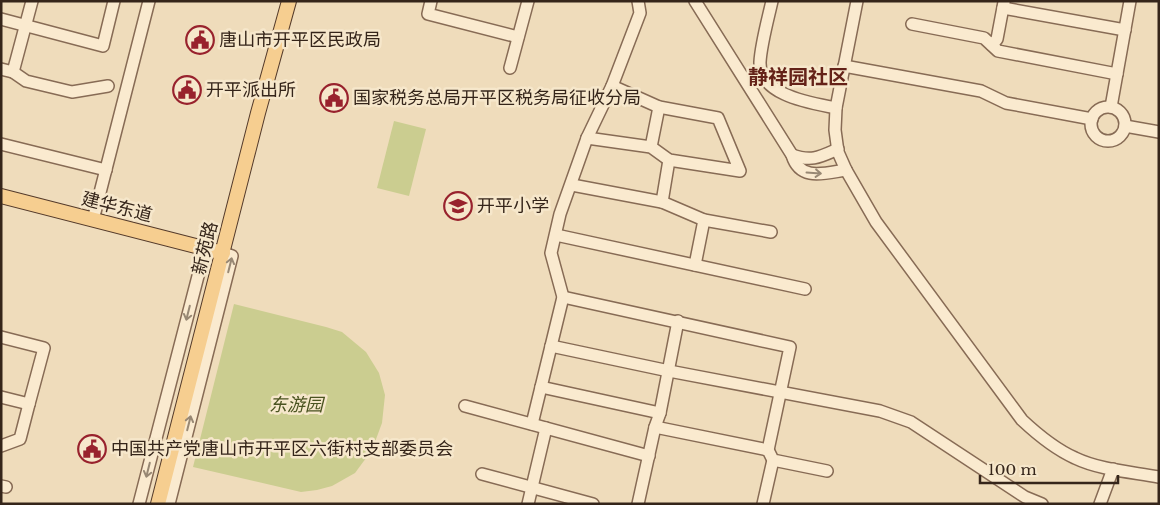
<svg xmlns="http://www.w3.org/2000/svg" width="1160" height="505" font-family="'Libre Baskerville','Noto Sans SC',serif">
<style>
.green{fill:#cbcd90}
.lines{fill:none;stroke-linecap:round;stroke-linejoin:round}
.minor-casing{stroke:#876b55;stroke-width:14}
.major-casing{stroke:#543a2a;stroke-width:16}
.minor{stroke:#faeacf;stroke-width:11}
.major{stroke:#f6ce90;stroke-width:14}
.oneway{stroke:#988874}
.labels{text-anchor:middle;dominant-baseline:central;stroke-width:5;stroke-linejoin:round;paint-order:stroke}
.poi-label{font-size:18px;fill:#35251a;stroke:#f6e7cb;text-anchor:start}
.street-label{font-size:18px;fill:#35251a;stroke:#f6e7cb}
.park-label{font-size:18px;font-style:italic;fill:#4a5320;stroke:#f6e7cb}
.quarter-label{font-size:20px;font-weight:bold;fill:#642218;stroke:#f6e7cb}
</style>
<rect width="100%" height="100%" fill="#efdcbb"/>
<g class="green">
<polygon points="394,121 426,129 409,196 377,188"/>
<polygon points="234,304 326,327 342,332 366,352 379,373 385,395 382,423 372,450 355,473 332,486 317,490 301,492 193,467"/>
</g>
<g class="lines">
<defs>
<g id="minor">
<polyline points="431,1 428,14 518,37"/>
<path d="M695,1L792,155C800,182 825,173 846,170"/>
<path d="M772,1C768,19 761,44 760,62C759,96 812,103 836,108"/>
<path d="M857,1L836,108L835,130L838,152L846,170L876,222L1022,420C1038,435 1055,449 1075,458C1100,470 1132,472 1159,477"/>
<polyline points="1003,8 1125,30"/>
<polyline points="1,19 103,46 114,1"/>
<polyline points="912,24 984,38 998,51 1117,74"/>
<polyline points="992,45 997,39 1004,2"/>
<polyline points="844,66 981,91 1006,103 1092,119"/>
<polyline points="510,68 528,1"/>
<polyline points="1,69 13,72 26,81 72,92 108,86"/>
<polyline points="13,72 32,1"/>
<polyline points="1111,107 1130,1"/>
<circle cx="1108" cy="124" r="17"/>
<polyline points="1125,126 1159,132"/>
<polyline points="587,138 651,147 669,160 740,171 718,118 659,107 612,86"/>
<polyline points="1,144 106,170"/>
<polyline points="651,147 659,107"/>
<path d="M792,155C812,162 820,157 838,149"/>
<polyline points="572,185 662,202 704,220 771,232"/>
<polyline points="662,202 669,160"/>
<polyline points="93,220 149,1"/>
<polyline points="556,235 805,289"/>
<polyline points="695,265 704,220"/>
<polyline points="563,297 790,347 768,450"/>
<polyline points="1,337 44,348 29,404 1,397"/>
<polyline points="551,346 669,371 880,411 911,422 1025,497 1042,504"/>
<polyline points="541,387 660,413"/>
<polyline points="465,406 649,456"/>
<polyline points="532,424 563,297 551,253 560,214 587,138 612,86 640,13 638,1"/>
<polyline points="655,427 768,450 773,460 827,471"/>
<polyline points="1,446 20,439 29,404"/>
<polyline points="482,474 593,504"/>
<polyline points="1,486 6,487"/>
<polyline points="139,504 205,249"/>
<polyline points="169,504 232,256 223,253"/>
<polyline points="528,504 546,428"/>
<polyline points="638,504 655,427 660,413 678,321"/>
<polyline points="763,504 773,460"/>
<polyline points="1100,504 1113,469"/>
</g>
<g id="major">
<polyline points="1,196 223,253"/>
<polyline points="158,504 258,113 289,1"/>
</g>
</defs>
<use href="#minor" class="minor-casing"/>
<use href="#major" class="major-casing"/>
<use href="#minor" class="minor"/>
<use href="#major" class="major"/>
</g>
<defs><path id="oneway-shaft" d="M-6 0H5M1.5-3L5.5 0L1.5 3" fill="none" stroke-width="1.6" stroke-linecap="round" stroke-linejoin="round" transform="scale(1.25)"/></defs>
<g class="oneway">
<use href="#oneway-shaft" transform="translate(814 173) rotate(4)"/>
<use href="#oneway-shaft" transform="translate(230 265) rotate(-76)"/>
<use href="#oneway-shaft" transform="translate(188 313) rotate(104)"/>
<use href="#oneway-shaft" transform="translate(189 423) rotate(-76)"/>
<use href="#oneway-shaft" transform="translate(148 470) rotate(104)"/>
</g>
<defs>
<symbol id="civic-ring" viewBox="-11 -11 22 22"><circle r="9.5" fill="#f6e7cb" stroke="#98222d" stroke-width="1.5"/><path d="M-.6-6.5H3V-4.5H.6V-3L4-1V1h2V6H-6V1h2V-1L-.6-3ZM-1.2 2.5V6h2.4V2.5Z" fill="#98222d"/></symbol>
<symbol id="school-ring" viewBox="-11 -11 22 22"><circle r="9.5" fill="#f6e7cb" stroke="#98222d" stroke-width="1.5"/><path d="M0-5L7-2L0 1L-7-2ZM-4 1L0 2.5L4 1V4Q0 6-4 4Z" fill="#98222d"/></symbol>
</defs>
<g fill-rule="evenodd">
<use href="#civic-ring" x="184" y="24" width="32" height="32"/>
<use href="#civic-ring" x="171" y="74" width="32" height="32"/>
<use href="#civic-ring" x="318" y="82" width="32" height="32"/>
<use href="#school-ring" x="442" y="190" width="32" height="32"/>
<use href="#civic-ring" x="76" y="433" width="32" height="32"/>
</g>
<g class="labels">
<g class="poi-label">
<text x="219" y="40">唐山市开平区民政局</text>
<text x="206" y="90">开平派出所</text>
<text x="353" y="98">国家税务总局开平区税务局征收分局</text>
<text x="477" y="206">开平小学</text>
<text x="111" y="449">中国共产党唐山市开平区六街村支部委员会</text>
</g>
<g class="street-label">
<text transform="translate(117 207) rotate(14)">建华东道</text>
<text transform="translate(205 248) rotate(-76)">新苑路</text>
</g>
<g class="park-label">
<text x="296" y="405">东游园</text>
</g>
<g class="quarter-label">
<text x="798" y="77">静祥园社区</text>
</g>
</g>
<rect width="1160" height="505" fill="none" stroke="#35251a" stroke-width="5"/>
<path d="M980 475v8h138v-8" fill="none" stroke="#35251a" stroke-width="2.5"/>
<text x="988" y="475" font-size="15" fill="#35251a" stroke="#f6e7cb" stroke-width="4" paint-order="stroke">100 m</text>
</svg>
